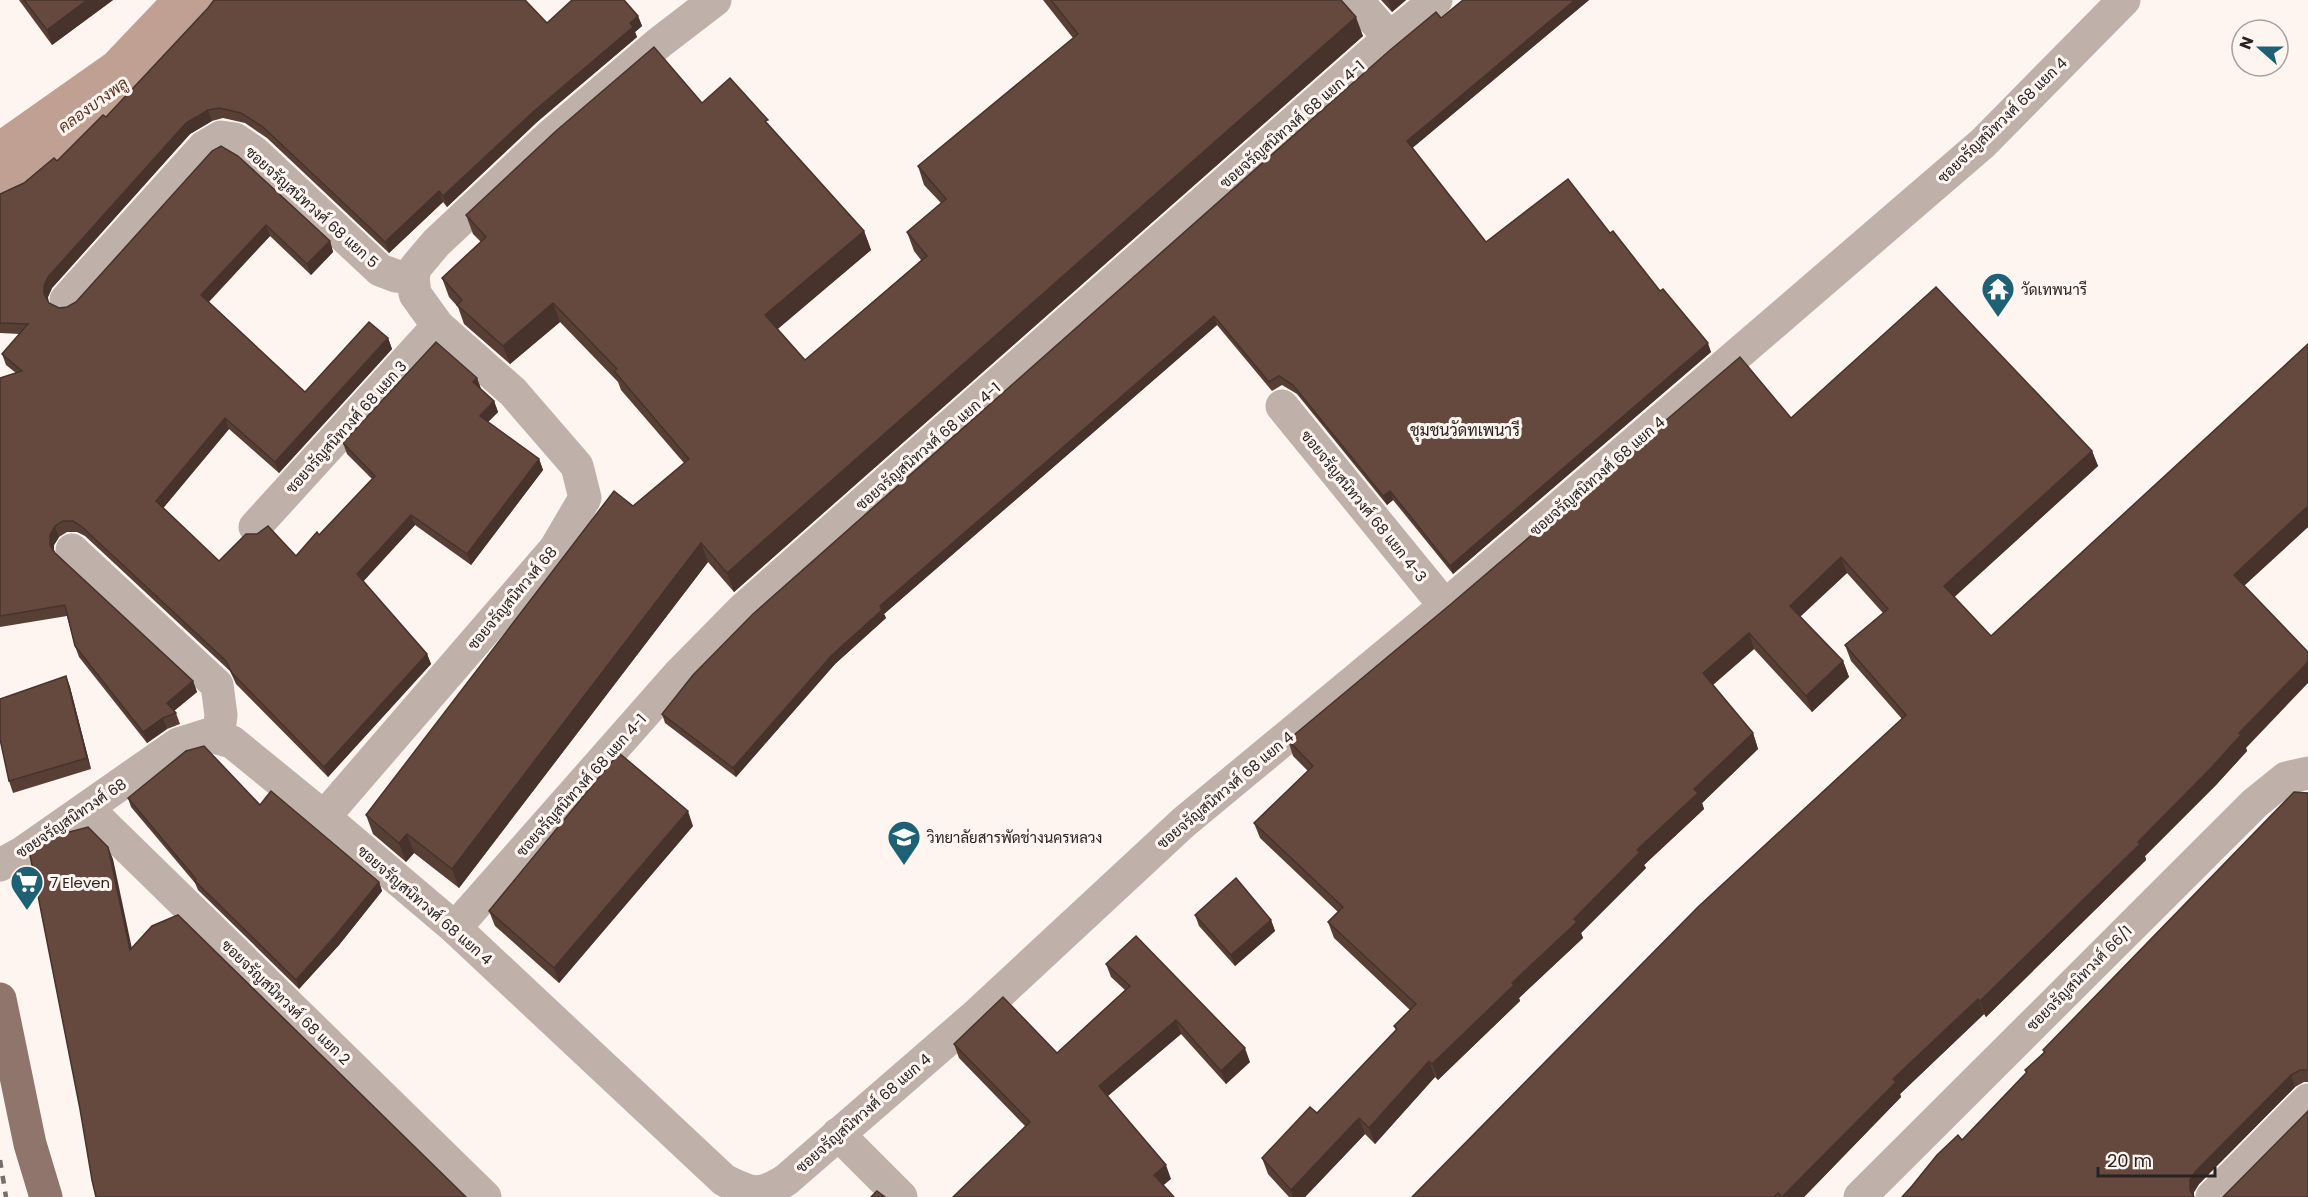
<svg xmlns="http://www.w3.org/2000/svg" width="2308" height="1197" font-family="Poppins,Sarabun,sans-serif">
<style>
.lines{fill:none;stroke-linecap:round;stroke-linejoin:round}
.river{stroke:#c1a094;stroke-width:70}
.minor{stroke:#bfb0aa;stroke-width:33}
.major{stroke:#8f756b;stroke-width:33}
.rail{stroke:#756e6c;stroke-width:4.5;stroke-dasharray:8 8;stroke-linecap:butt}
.wall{fill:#573f36}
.shaded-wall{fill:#47332c}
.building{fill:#65493f;stroke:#47332c;stroke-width:1.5}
.labels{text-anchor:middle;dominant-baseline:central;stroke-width:6;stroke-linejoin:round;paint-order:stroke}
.street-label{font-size:15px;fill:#282322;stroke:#fef4f0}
.poi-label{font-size:15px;fill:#282322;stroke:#fef4f0;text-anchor:start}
.water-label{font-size:16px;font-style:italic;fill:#613321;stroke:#fef4f0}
.neighbourhood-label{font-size:16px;fill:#282322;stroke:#fef4f0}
</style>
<rect width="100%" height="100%" fill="#fef4f0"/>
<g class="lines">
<polyline class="river" points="0,171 128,81 187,19 201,0"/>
<g class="minor">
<polyline points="1356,0 1390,38"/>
<polyline points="66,300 204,147 221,137 235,139 254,152 380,270 396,276 413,278"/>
<polyline points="1282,406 1445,606"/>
<polyline points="255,527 438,326"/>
<polyline points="72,550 217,685 221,715 218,738"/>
<polyline points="87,808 485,1197"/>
<path d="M324,817L455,928L724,1180C752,1194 759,1197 786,1180L974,1017L1184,822L1445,606L1983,143L2124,0"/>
<polyline points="0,865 22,853 178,744 207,735 232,742 324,817 555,549 585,498 577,466 513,392 438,326 415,294 413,278 415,268 436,243 550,136 659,43 715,0"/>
<polyline points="455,928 680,673 743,609 1380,46 1436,0"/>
<polyline points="838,1134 901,1197"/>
<polyline points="1860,1197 2255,803 2286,778 2308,773"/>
<polyline points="2212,1197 2308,1100"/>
</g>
<polyline class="major" points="0,999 30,1144 46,1197"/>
<polyline class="rail" points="0,1160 6,1197"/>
</g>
<g class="wall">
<polygon points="19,0 113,0 52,45"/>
<polygon points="1043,0 1341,0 1363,36 734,592 708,562 459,888 414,853 406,862 373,834 366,815 633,506 684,463 621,390 618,382 560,322 510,364 464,324 458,307 449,297 442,278 481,242 473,234 466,215 702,103 770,127 864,231 871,250 777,329 805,360 921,260 914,251 907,232 941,203 924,185 918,166 1073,38"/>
<polygon points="1381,0 1406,0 1392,12"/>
<polygon points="1589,0 1412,148 1486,242 1610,233 1711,352 1453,574 1393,500 1387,505 1297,394 1282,385 1272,391 1217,325 884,614 886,618 835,664 736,777 665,723 662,714 1441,18"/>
<polygon points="638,16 642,26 635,32 637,37 537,122 447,207 443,202 389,253 267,138 245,123 223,118 212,121 190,134 52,288 48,297 49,303 59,308 67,307 76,302 212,151 330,241 333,252 311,275 270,236 209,302 305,392 388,338 392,349 279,473 229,429 163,508 219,561 296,556 319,535 372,479 347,454 343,443 477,378 481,389 494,401 498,412 488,422 539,459 543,470 471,565 415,525 363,581 427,654 431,664 328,777 236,684 230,671 85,536 77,532 67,532 59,537 54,545 54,551 55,553 193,681 197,692 174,711 176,713 180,724 167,729 147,743 79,657 75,646 67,616 0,627 0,378 16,373 6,365 2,354 20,334 0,333 0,194 24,183 57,161 106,117 547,23"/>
<polygon points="2308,344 2308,527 2244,586 2246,748 2247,751 2216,785 2145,856 2146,860 1986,1017 1984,1014 1900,1094 1901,1097 1804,1197 1412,1197 1902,719 1851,661 1845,645 1883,613 1847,573 1800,617 1843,661 1849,677 1812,712 1754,649 1713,685 1753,733 1758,749 1702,803 1704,809 1644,865 1646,868 1581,933 1583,938 1519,998 1520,1001 1438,1080 1435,1077 1375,1144 1365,1134 1305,1197 1289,1197 1268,1174 1262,1158 1317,1113 1396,1030 1394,1026 1410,1010 1334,938 1328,922 1338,912 1260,838 1254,823 1308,771 1293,756 1288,740 1791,418 2092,451 2098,466 1954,597 1991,636"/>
<polygon points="66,676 70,687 91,769 13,793 9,781"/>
<polygon points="2308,793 2308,1082 2304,1082 2295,1087 2199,1184 2194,1192 1962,1140 2026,1073 2025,1070 2044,1052 2043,1050"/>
<polygon points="128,798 260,805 379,882 382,891 339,945 299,989 198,890 195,883 131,807"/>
<polygon points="693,826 559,983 495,926 489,911"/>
<polygon points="1195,915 1271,920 1275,931 1235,966 1199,926"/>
<polygon points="1106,964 1250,1062 1226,1084 1181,1034 1108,1096 1171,1179 1026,1127 959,1058 954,1044 1057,1053 1125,990 1111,977"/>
</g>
<g class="shaded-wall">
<polygon points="87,0 113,0 52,45 47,30"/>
<polygon points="1388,0 1406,0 1392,12"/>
<polygon points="1575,0 1589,0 1410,150 1407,141"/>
<polygon points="638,16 642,26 635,32 637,37 537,122 447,207 443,196 533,112"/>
<polygon points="1356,17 1363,36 734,592 727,573"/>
<polygon points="208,110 212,121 190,134 52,288 48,297 48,305 44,294 44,286 48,277 186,123"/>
<polygon points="439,191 443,202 389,253 385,242"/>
<polygon points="266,225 270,236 205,305 201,295"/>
<polygon points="864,231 871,250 772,334 765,315"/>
<polygon points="330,241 333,252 311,275 307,264"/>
<polygon points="553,303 560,322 510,364 503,346"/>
<polygon points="1214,316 1217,325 884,614 886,618 835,664 736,777 733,768 832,655 880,606"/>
<polygon points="388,338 392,349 279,473 275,462"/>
<polygon points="1708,343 1711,352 1453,574 1450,566"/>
<polygon points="477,378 481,389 477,392 473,382"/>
<polygon points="494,401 498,412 484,426 480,416"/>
<polygon points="225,418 229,429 160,512 156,501"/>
<polygon points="2092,451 2098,466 1949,602 1944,586"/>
<polygon points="539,459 543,470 471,565 467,554"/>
<polygon points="1390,491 1393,500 1387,505 1383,496"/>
<polygon points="2308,506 2308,527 2239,590 2234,575"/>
<polygon points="411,515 415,525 361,584 357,574"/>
<polygon points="55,526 59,537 54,545 54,556 50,545 50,535"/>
<polygon points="701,543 708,562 459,888 452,869"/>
<polygon points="1841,557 1847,573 1795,621 1790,606"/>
<polygon points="1749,633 1754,649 1709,688 1703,673"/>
<polygon points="427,654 431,664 328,777 324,767"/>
<polygon points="1843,661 1849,677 1812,712 1806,696"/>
<polygon points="2308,662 2308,683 2246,748 2247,751 2216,785 2145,856 2146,860 1986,1017 1980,1001 2138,842 2239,733"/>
<polygon points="66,676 70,687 91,769 87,758"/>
<polygon points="193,681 197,692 170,714 167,703"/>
<polygon points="163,718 167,729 147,743 143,732"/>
<polygon points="1753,733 1758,749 1702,803 1704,809 1644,865 1646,868 1581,933 1583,938 1519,998 1520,1001 1438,1080 1432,1064 1574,919 1694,789"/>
<polygon points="688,811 693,826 559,983 554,968"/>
<polygon points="407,834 414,853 406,862 399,843"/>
<polygon points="108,847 113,859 135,963 130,950"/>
<polygon points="379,882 382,891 339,945 299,989 296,980"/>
<polygon points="1271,920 1275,931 1235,966 1231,955"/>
<polygon points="1978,999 1984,1014 1900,1094 1901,1097 1804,1197 1782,1197 1893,1079"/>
<polygon points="1176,1020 1181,1034 1104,1099 1099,1086"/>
<polygon points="1245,1048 1250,1062 1226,1084 1221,1071"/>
<polygon points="1429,1061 1435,1077 1375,1144 1369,1128"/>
<polygon points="2291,1075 2295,1087 2199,1184 2194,1192 2194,1197 2190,1190 2190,1180 2195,1172"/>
<polygon points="1359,1118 1365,1134 1305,1197 1293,1197 1291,1190"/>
<polygon points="1166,1165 1171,1179 1159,1189 1154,1175"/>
</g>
<g class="building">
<polygon points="24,0 87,0 47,30"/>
<polygon points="214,0 525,0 547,23 572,0 624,0 638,16 630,23 633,27 533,112 443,196 439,191 385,242 263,127 241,113 219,108 208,110 186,123 48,277 44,286 44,294 49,303 59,308 67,307 76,302 212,151 221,146 238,156 330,241 307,264 266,225 201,295 305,392 369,322 388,338 275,462 225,418 156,501 219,561 246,534 257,534 268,526 296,556 317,532 319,535 375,476 343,443 436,342 477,378 473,382 494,401 480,416 539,459 467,554 411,515 357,574 427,654 324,767 232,673 226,661 81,526 73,521 63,521 55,526 50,535 50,545 55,553 193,681 167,703 176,713 163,718 143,732 75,646 65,605 0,616 0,378 22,371 2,354 28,324 0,323 0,194 24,183 54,158 57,161 103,115 106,117 208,8"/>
<polygon points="1051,0 1341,0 1356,17 727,573 701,543 452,869 407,834 399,843 366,815 614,491 633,506 689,459 614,371 617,369 553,303 503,346 457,305 462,300 442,278 486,237 466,215 556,131 654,47 702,103 730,78 768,120 765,121 864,231 765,315 805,360 927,256 907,232 946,199 918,166 1078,34"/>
<polygon points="1463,0 1575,0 1407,141 1486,242 1568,179 1610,233 1613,231 1660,291 1663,289 1708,343 1450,566 1390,491 1383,496 1293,385 1279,376 1269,382 1214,316 880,606 882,610 832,655 733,768 662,714 693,675 753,614 1389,51 1436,12 1441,18"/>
<polygon points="1936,287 2092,451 1944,586 1991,636 2308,344 2308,506 2234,575 2308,652 2308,662 2239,733 2241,735 2210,769 2138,842 2140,844 1980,1001 1978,999 1893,1079 1896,1082 1782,1197 1778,1193 1774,1197 1412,1197 1698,907 1906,715 1845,645 1888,609 1841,557 1790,606 1843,661 1806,696 1749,633 1703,673 1753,733 1694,789 1698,793 1637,850 1640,852 1574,919 1577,922 1512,983 1514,985 1432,1064 1429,1061 1369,1128 1359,1118 1291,1190 1262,1158 1310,1107 1317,1113 1397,1029 1394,1026 1416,1004 1328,922 1343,907 1254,823 1313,766 1288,740 1451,604 1740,357 1791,418"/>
<polygon points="66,676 87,758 9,781 0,739 0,699"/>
<polygon points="204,746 260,805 271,791 379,882 335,936 296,980 195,881 196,879 128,798 186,751"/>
<polygon points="619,753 688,811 554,968 489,911"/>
<polygon points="2294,792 2308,793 2308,1070 2300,1070 2291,1075 2195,1172 2190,1180 2190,1190 2194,1197 1902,1197 1912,1186 1937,1155 1958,1135 1962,1140 2027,1072 2025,1070 2045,1052 2043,1050"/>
<polygon points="88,827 108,847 130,950 152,926 178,915 466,1197 96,1197 92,1180 80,1109 30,855 58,835"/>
<polygon points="1236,878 1271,920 1231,955 1195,915"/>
<polygon points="1136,936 1245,1048 1221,1071 1176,1020 1099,1086 1166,1165 1154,1175 1174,1197 953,1197 1030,1122 954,1044 1003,997 1057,1053 1130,986 1106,964"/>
<polygon points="2308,1111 2308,1197 2223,1197"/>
<polygon points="877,1191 885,1197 871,1197"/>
</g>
<defs>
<symbol id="temple-pin" viewBox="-11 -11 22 30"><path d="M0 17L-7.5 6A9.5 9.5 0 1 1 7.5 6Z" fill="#1e6074" stroke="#fef4f0"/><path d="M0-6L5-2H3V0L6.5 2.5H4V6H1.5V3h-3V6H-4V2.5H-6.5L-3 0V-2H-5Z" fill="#fff"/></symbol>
<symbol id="university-pin" viewBox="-11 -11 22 30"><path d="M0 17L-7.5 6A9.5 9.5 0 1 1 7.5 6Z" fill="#1e6074" stroke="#fef4f0"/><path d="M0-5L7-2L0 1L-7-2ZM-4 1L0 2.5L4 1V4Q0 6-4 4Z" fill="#fff"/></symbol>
<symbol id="supermarket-pin" viewBox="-11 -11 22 30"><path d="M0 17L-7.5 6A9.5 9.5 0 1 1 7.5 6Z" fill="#1e6074" stroke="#fef4f0"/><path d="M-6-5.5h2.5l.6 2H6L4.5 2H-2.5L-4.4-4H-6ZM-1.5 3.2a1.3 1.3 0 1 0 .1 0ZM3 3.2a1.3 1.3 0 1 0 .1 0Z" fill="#fff"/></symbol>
</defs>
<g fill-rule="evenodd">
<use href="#temple-pin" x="1979" y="270" width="38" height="52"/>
<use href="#university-pin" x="885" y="818" width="38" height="52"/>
<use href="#supermarket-pin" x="8" y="863" width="38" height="52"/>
</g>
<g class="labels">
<g class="street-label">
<text transform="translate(2002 120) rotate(-44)">ซอยจรัญสนิทวงศ์ 68 แยก 4</text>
<text transform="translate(1292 124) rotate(-41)">ซอยจรัญสนิทวงศ์ 68 แยก 4-1</text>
<text transform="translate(312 207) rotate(42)">ซอยจรัญสนิทวงศ์ 68 แยก 5</text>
<text transform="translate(346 427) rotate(-48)">ซอยจรัญสนิทวงศ์ 68 แยก 3</text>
<text transform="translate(928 446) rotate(-41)">ซอยจรัญสนิทวงศ์ 68 แยก 4-1</text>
<text transform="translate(1597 476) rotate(-41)">ซอยจรัญสนิทวงศ์ 68 แยก 4</text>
<text transform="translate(1364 506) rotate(51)">ซอยจรัญสนิทวงศ์ 68 แยก 4-3</text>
<text transform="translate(512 598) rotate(-50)">ซอยจรัญสนิทวงศ์ 68</text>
<text transform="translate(581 785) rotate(-48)">ซอยจรัญสนิทวงศ์ 68 แยก 4-1</text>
<text transform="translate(1225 790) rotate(-40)">ซอยจรัญสนิทวงศ์ 68 แยก 4</text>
<text transform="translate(71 818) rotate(-34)">ซอยจรัญสนิทวงศ์ 68</text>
<text transform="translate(425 905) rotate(41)">ซอยจรัญสนิทวงศ์ 68 แยก 4</text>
<text transform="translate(2079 978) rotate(-45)">ซอยจรัญสนิทวงศ์ 66/1</text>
<text transform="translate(286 1002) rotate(44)">ซอยจรัญสนิทวงศ์ 68 แยก 2</text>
<text transform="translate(863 1113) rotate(-41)">ซอยจรัญสนิทวงศ์ 68 แยก 4</text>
</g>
<g class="poi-label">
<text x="2021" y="289">วัดเทพนารี</text>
<text x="927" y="837">วิทยาลัยสารพัดช่างนครหลวง</text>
<text x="50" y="882">7 Eleven</text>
</g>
<g class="water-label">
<text transform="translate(93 105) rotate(-36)">คลองบางพลู</text>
</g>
<g class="neighbourhood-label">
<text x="1465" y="430">ชุมชนวัดทเพนารี</text>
</g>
</g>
<g transform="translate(2260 48) rotate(291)"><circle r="28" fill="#fef4f0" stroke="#a8a09e" stroke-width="1.5"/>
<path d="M0-4.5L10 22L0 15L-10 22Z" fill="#1e6074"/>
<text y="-9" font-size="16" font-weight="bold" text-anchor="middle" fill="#282322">N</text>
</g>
<path d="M2098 1167v9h117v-9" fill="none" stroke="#282322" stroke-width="3"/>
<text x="2107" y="1167" font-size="18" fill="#282322" stroke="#fef4f0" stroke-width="4.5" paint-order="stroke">20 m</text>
</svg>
